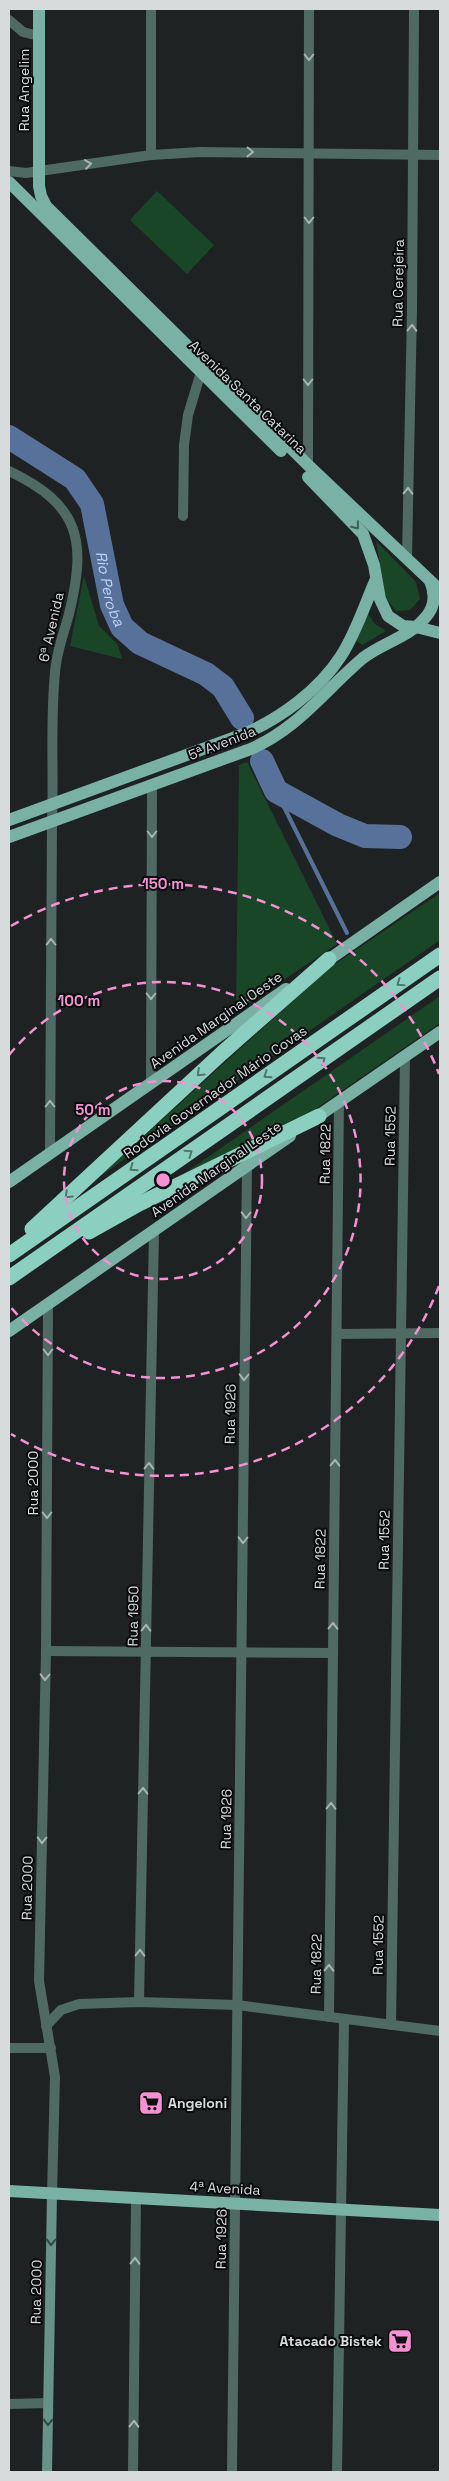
<svg xmlns="http://www.w3.org/2000/svg" width="449" height="2481" font-family="'Space Grotesk',sans-serif">
<style>
.green{fill:#1a4628}
.lines{fill:none;stroke-linecap:round;stroke-linejoin:round}
.stream{stroke:#58719b;stroke-width:4}
.river{stroke:#58719b;stroke-width:24}
.minor{stroke:#4f6963;stroke-width:10}
.tertiary{stroke:#4f6963;stroke-width:10}
.secondary{stroke:#679288;stroke-width:10}
.primary{stroke:#79b2a5;stroke-width:12}
.motorway{stroke:#8acfbf;stroke-width:15}
.oneway{stroke:#a8b3b2}
.oneway2{stroke:#415e58}
.oneway3{stroke:#50776e}
.oneway4{stroke:#334844}
.ring{fill:none;stroke:#f591d2;stroke-width:2.5;stroke-dasharray:9 6}
.labels{text-anchor:middle;dominant-baseline:central;stroke-width:4;stroke-linejoin:round;paint-order:stroke}
.street-label{font-size:14px;fill:#d8dbdc;stroke:#090b0c}
.poi-label{font-size:14px;font-weight:bold;fill:#d8dbdc;stroke:#090b0c;text-anchor:start}
.water-label{font-size:15px;font-style:italic;fill:#bad2fa;stroke:#090b0c}
.centre{fill:#f591d2;stroke:#090b0c;stroke-width:2.5}
.ring-label{font-size:15px;text-anchor:middle;font-weight:bold;fill:#f591d2;stroke:#090b0c;stroke-width:4;stroke-linejoin:round;paint-order:stroke}
</style>
<rect width="100%" height="100%" fill="#1e2223"/>
<g class="green">
<polygon points="157,191 214,245 187,274 130,220"/>
<polygon points="376,541 416,582 420,599 410,610 396,611 386,598"/>
<polygon points="84,576 99,626 118,645 122,659 70,646"/>
<polygon points="366,611 375,624 386,631 362,645 353,638"/>
<polygon points="247,762 337,944 236,1012 239,765"/>
<polygon points="440,893 440,940 99,1177 329,968"/>
<polygon points="440,996 440,1023 298,1121 169,1184"/>
</g>
<g class="lines">
<polyline class="stream" points="276,791 347,933"/>
<g class="river">
<path id="s1" d="M9,437L75,479L92,504L112,605L122,627L140,643L206,674L223,687L242,718"/>
<polyline points="262,761 276,791 338,825 365,836 400,837"/>
</g>
<g class="minor">
<polyline points="9,20 23,32 39,36"/>
<polyline points="151,155 151,9"/>
<polyline points="9,171 26,173 151,155 200,152 440,155"/>
<polyline points="308,465 309,9"/>
<polyline points="183,516 184,445 188,415 201,372"/>
<polyline points="407,557 412,310 414,9"/>
<polyline points="151,1083 152,785"/>
<polyline points="50,1153 52,821"/>
<polyline points="337,1334 440,1333"/>
<polyline points="46,1651 333,1653"/>
<polyline points="139,2002 154,1231"/>
<polyline points="329,2017 339,1102"/>
<polyline points="391,2025 405,1057"/>
<polyline points="46,2026 61,2010 79,2004 139,2002 237,2005 440,2031"/>
<polyline points="9,2048 51,2048"/>
<polyline points="9,2404 48,2403"/>
<polyline points="133,2472 136,2198"/>
<polyline points="232,2472 247,1166"/>
<polyline points="337,2472 344,2019"/>
</g>
<g class="tertiary">
<path d="M9,471C80,505 87,540 69,614C64,633 56,653 55,673C50,722 54,772 52,821"/>
<polyline points="48,1303 46,1651 39,1981 55,2077 52,2194"/>
</g>
<polyline class="secondary" points="47,2472 52,2194"/>
<g class="primary">
<polyline points="39,9 39,186 41,196 46,206 308,465 440,590"/>
<polyline points="9,182 281,451"/>
<polyline points="308,477 363,534 374,565 380,599 388,616 403,626 416,627 440,633"/>
<path d="M9,820L244,734C281,718 319,690 341,656C356,633 365,604 376,579"/>
<path d="M9,837L248,750C296,731 325,690 363,658C382,643 409,637 424,619C435,608 436,595 430,581"/>
<polyline points="321,965 440,882"/>
<polyline points="311,1121 440,1032"/>
<polyline points="9,1182 286,989"/>
<polyline points="9,1331 290,1136"/>
<polyline points="9,2191 440,2215"/>
</g>
<g class="motorway">
<polyline points="32,1229 222,1053 329,959"/>
<polyline points="89,1232 139,1204 319,1116"/>
<polyline points="9,1255 440,955"/>
<polyline points="9,1278 440,978"/>
</g>
</g>
<defs><path id="oneway-chevron" d="M-2-3.5L2.5 0L-2 3.5" fill="none" stroke-width="1.6" stroke-linecap="round" stroke-linejoin="round" transform="scale(1.25)"/></defs>
<g class="oneway">
<use href="#oneway-chevron" transform="translate(309 57) rotate(90)"/>
<use href="#oneway-chevron" transform="translate(250 152) rotate(1)"/>
<use href="#oneway-chevron" transform="translate(88 164) rotate(-8)"/>
<use href="#oneway-chevron" transform="translate(309 220) rotate(90)"/>
<use href="#oneway-chevron" transform="translate(412 328) rotate(-89)"/>
<use href="#oneway-chevron" transform="translate(308 382) rotate(90)"/>
<use href="#oneway-chevron" transform="translate(408 491) rotate(-89)"/>
<use href="#oneway-chevron" transform="translate(152 834) rotate(90)"/>
<use href="#oneway-chevron" transform="translate(51 942) rotate(-90)"/>
<use href="#oneway-chevron" transform="translate(151 996) rotate(90)"/>
<use href="#oneway-chevron" transform="translate(50 1104) rotate(-90)"/>
<use href="#oneway-chevron" transform="translate(246 1215) rotate(91)"/>
<use href="#oneway-chevron" transform="translate(48 1352) rotate(90)"/>
<use href="#oneway-chevron" transform="translate(244 1377) rotate(91)"/>
<use href="#oneway-chevron" transform="translate(335 1463) rotate(-89)"/>
<use href="#oneway-chevron" transform="translate(149 1466) rotate(-89)"/>
<use href="#oneway-chevron" transform="translate(47 1515) rotate(90)"/>
<use href="#oneway-chevron" transform="translate(243 1540) rotate(91)"/>
<use href="#oneway-chevron" transform="translate(333 1626) rotate(-89)"/>
<use href="#oneway-chevron" transform="translate(146 1628) rotate(-89)"/>
<use href="#oneway-chevron" transform="translate(45 1677) rotate(91)"/>
<use href="#oneway-chevron" transform="translate(143 1791) rotate(-89)"/>
<use href="#oneway-chevron" transform="translate(331 1806) rotate(-89)"/>
<use href="#oneway-chevron" transform="translate(42 1840) rotate(91)"/>
<use href="#oneway-chevron" transform="translate(140 1953) rotate(-89)"/>
<use href="#oneway-chevron" transform="translate(329 1968) rotate(-89)"/>
<use href="#oneway-chevron" transform="translate(135 2261) rotate(-89)"/>
<use href="#oneway-chevron" transform="translate(134 2424) rotate(-89)"/>
</g>
<use class="oneway2" href="#oneway-chevron" transform="translate(356 526) rotate(51)"/>
<g class="oneway3">
<use href="#oneway-chevron" transform="translate(400 983) rotate(145)"/>
<use href="#oneway-chevron" transform="translate(322 1060) rotate(-35)"/>
<use href="#oneway-chevron" transform="translate(200 1073) rotate(137)"/>
<use href="#oneway-chevron" transform="translate(267 1075) rotate(145)"/>
<use href="#oneway-chevron" transform="translate(189 1153) rotate(-35)"/>
<use href="#oneway-chevron" transform="translate(133 1168) rotate(145)"/>
<use href="#oneway-chevron" transform="translate(68 1195) rotate(136)"/>
</g>
<g class="oneway4">
<use href="#oneway-chevron" transform="translate(51 2242) rotate(91)"/>
<use href="#oneway-chevron" transform="translate(48 2422) rotate(91)"/>
</g>
<g class="ring">
<circle cx="163" cy="1180" r="99"/>
<path d="M9 1055A198 198 0 1 1 9 1305"/>
<path d="M439 1286A296 296 0 0 1 11 1434M11 926A296 296 0 0 1 439 1074"/>
</g>
<defs>
<symbol id="supermarket-square" viewBox="-11 -11 22 22"><rect x="-9" y="-9" width="18" height="18" rx="4" fill="#f591d2" stroke="#090b0c"/><path d="M-6-5.5h2.5l.6 2H6L4.5 2H-2.5L-4.4-4H-6ZM-1.5 3.2a1.3 1.3 0 1 0 .1 0ZM3 3.2a1.3 1.3 0 1 0 .1 0Z" fill="#111"/></symbol>
</defs>
<g fill-rule="evenodd">
<use href="#supermarket-square" x="137" y="2089" width="28" height="28"/>
<use href="#supermarket-square" x="386" y="2327" width="28" height="28"/>
</g>
<g class="labels">
<g class="street-label">
<text transform="translate(24 90) rotate(-90)">Rua Angelim</text>
<text transform="translate(398 283) rotate(-89)">Rua Cerejeira</text>
<text transform="translate(248 397) rotate(44)">Avenida Santa Catarina</text>
<text transform="translate(51 627) rotate(-77)">6ª Avenida</text>
<text transform="translate(222 743) rotate(-21)">5ª Avenida</text>
<text transform="translate(216 1020) rotate(-35)">Avenida Marginal Oeste</text>
<text transform="translate(215 1092) rotate(-35)">Rodovia Governador Mário Covas</text>
<text transform="translate(390 1136) rotate(-89)">Rua 1552</text>
<text transform="translate(325 1154) rotate(-89)">Rua 1822</text>
<text transform="translate(216 1169) rotate(-35)">Avenida Marginal Leste</text>
<text transform="translate(230 1414) rotate(-89)">Rua 1926</text>
<text transform="translate(33 1483) rotate(-90)">Rua 2000</text>
<text transform="translate(384 1540) rotate(-89)">Rua 1552</text>
<text transform="translate(320 1559) rotate(-89)">Rua 1822</text>
<text transform="translate(133 1616) rotate(-89)">Rua 1950</text>
<text transform="translate(226 1819) rotate(-89)">Rua 1926</text>
<text transform="translate(27 1888) rotate(-89)">Rua 2000</text>
<text transform="translate(378 1945) rotate(-89)">Rua 1552</text>
<text transform="translate(316 1964) rotate(-89)">Rua 1822</text>
<text transform="translate(225 2188) rotate(3)">4ª Avenida</text>
<text transform="translate(221 2239) rotate(-89)">Rua 1926</text>
<text transform="translate(36 2292) rotate(-89)">Rua 2000</text>
</g>
<g class="poi-label">
<text x="168" y="2103">Angeloni</text>
<text x="382" y="2341" text-anchor="end">Atacado Bistek</text>
</g>
<g class="water-label">
<text stroke="none"><textPath href="#s1" startOffset="195">Rio Peroba</textPath></text>
</g>
</g>
<circle cx="163" cy="1180" r="8" class="centre"/>
<g class="ring-label">
<text x="163" y="889">150 m</text>
<text x="79" y="1006">100 m</text>
<text x="93" y="1115">50 m</text>
</g>
<rect width="449" height="2481" fill="none" stroke="#d8dbdc" stroke-width="20"/>
</svg>
